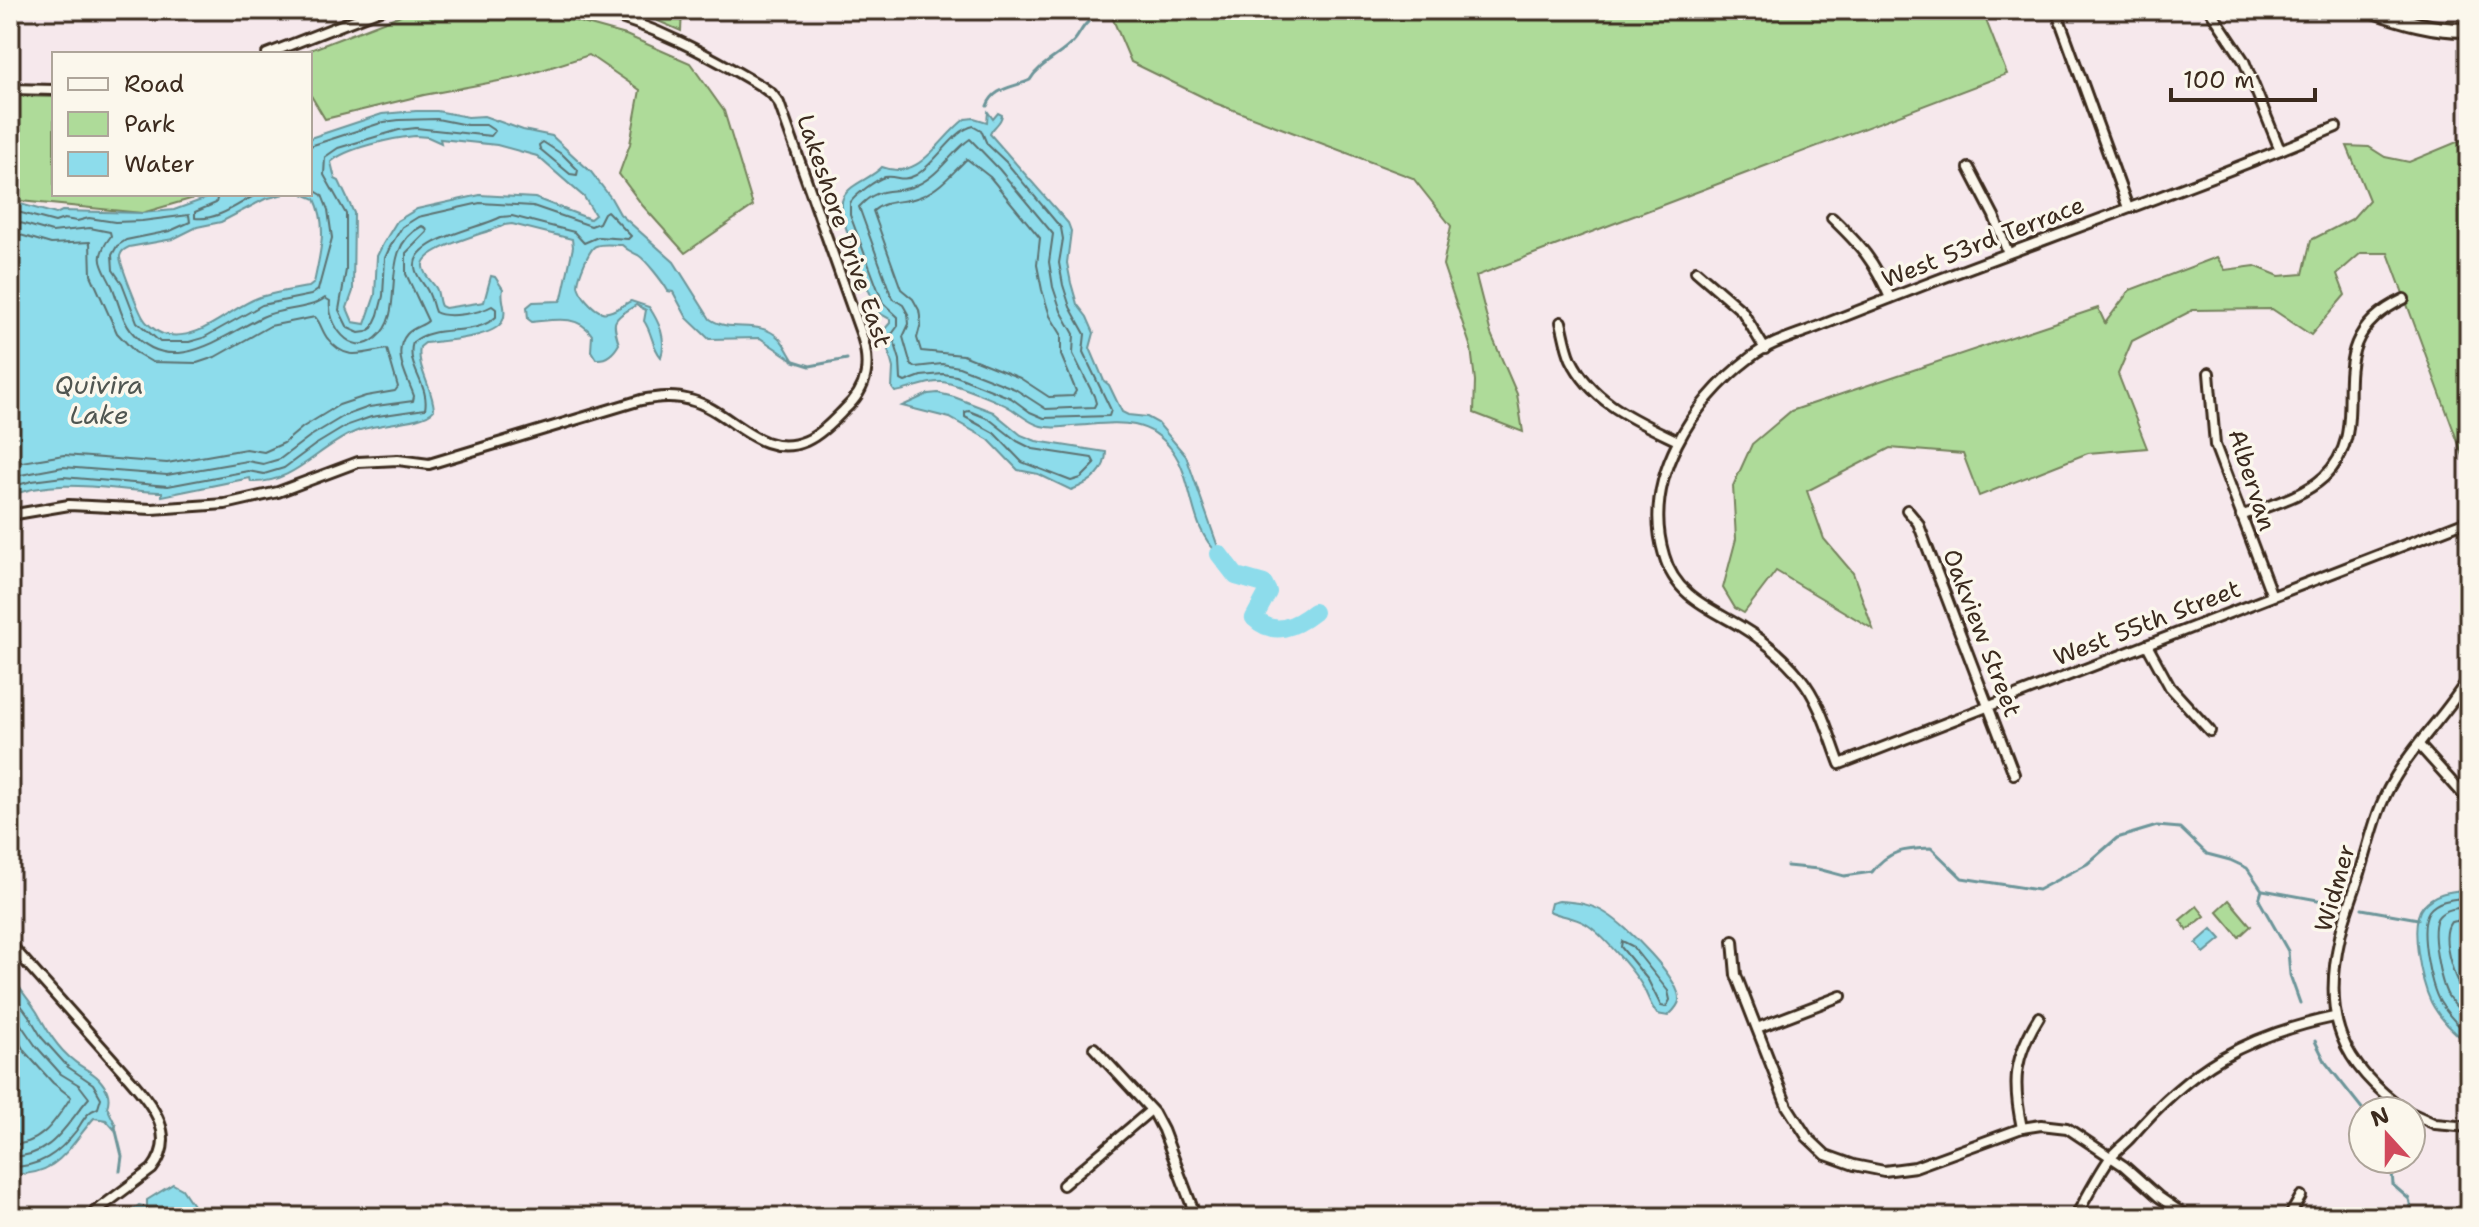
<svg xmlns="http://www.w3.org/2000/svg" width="2479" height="1227" font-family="'Shantell Sans',sans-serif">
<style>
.green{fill:#aedb99;stroke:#74825c;stroke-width:2}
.water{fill:#8ddceb;stroke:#6c9599;stroke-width:2;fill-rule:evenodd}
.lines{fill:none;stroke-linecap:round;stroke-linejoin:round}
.shore{stroke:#5c7170;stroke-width:2}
.stream{stroke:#6c9599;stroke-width:3}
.river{stroke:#8ddceb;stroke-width:18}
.minor-casing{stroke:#3b2a1e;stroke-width:14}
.secondary-casing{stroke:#3b2a1e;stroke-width:18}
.minor{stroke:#fbf7ec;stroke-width:8}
.secondary{stroke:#fbf7ec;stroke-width:12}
.labels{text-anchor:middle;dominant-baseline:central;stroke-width:7;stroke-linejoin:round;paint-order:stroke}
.street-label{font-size:24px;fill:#3b2a1e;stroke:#fbf7ec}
.water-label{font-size:26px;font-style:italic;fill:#505651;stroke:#fbf7ec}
</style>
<rect width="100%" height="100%" fill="#f6e8ec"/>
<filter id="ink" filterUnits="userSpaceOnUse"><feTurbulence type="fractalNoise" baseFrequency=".0125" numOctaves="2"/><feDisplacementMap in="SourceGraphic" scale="16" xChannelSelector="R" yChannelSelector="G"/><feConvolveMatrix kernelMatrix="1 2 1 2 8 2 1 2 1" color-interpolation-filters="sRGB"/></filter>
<g filter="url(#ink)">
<g class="green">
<polygon points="414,10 509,10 561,17 626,35 690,63 724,111 753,206 685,253 643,206 619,174 630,144 640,90 589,55 520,77 424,95 325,119 310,94 310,54 300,54"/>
<polygon points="633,10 682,10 681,31"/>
<polygon points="1109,10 1982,10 2007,74 1476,276 1491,334 1517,394 1523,432 1474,413 1475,381 1471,348 1443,265 1451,226 1413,178 1215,103 1131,62"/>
<polygon points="10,96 54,97 54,194 208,194 142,213 10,200"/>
<polygon points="2469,137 2469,472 2388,253 2361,253 2337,274 2345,295 2311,335 2272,309 2193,310 2132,341 2118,374 2147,448 2088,453 1979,496 1963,454 1890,448 1807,491 1824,539 1853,573 1873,629 1776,571 1744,613 1735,608 1723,588 1736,539 1733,486 1752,444 1791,411 2098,308 2105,323 2130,290 2217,257 2225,270 2255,266 2279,276 2303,274 2311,240 2352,219 2369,200 2347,146 2369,147 2385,157 2409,162"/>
<polygon points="2229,900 2251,926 2239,937 2217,911"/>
<polygon points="2197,906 2205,916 2187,930 2180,920"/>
</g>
<g class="water">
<path d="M416,111H437L468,117L484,116L523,130L552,136L591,172L611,198L620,214L674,262L710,319C731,334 758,318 779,338C785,344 789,354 794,361L760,338L709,339L687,318L673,292L668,291C663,282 646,260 638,255C632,252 628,251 622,245C614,245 603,243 596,246C589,248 578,278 578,285C579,293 593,310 602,312C610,315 624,304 631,301L649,307C659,322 667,339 661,357C652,347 652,332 644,321L646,310L636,305C613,320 611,318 619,344C614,353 607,360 596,359L591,351L592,335C578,314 554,320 532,322L528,319L527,307L533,302L560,301L562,298L573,247L572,239L512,224L504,225C489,233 420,248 423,267C424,276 432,281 436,288C439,293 438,301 441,306L445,308L484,302L491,276L495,277L503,289C500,300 508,310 503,320C496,338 442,341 425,343L420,347C416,367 433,388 434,410C424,423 376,423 357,431C318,446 295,484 251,482L250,478L162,496V492C113,491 59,476 10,496V201L56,214L62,211L142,213L174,210L218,194H284L265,199L221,222L197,227L173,239L129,247C124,250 122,250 120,256C119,261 139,312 144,319C147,324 157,332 163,334C201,343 228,308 260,297C271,294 298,288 309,287L314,283C320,254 328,227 315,199L303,194H310V138L382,114ZM415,136L428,137L441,143L440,139L497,145L537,156L584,197L595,215L590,219L535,198L480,195L417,209L397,221L383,244L377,256L375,295L365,324L353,322L347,308L353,291L354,213L339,181L335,179L331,162C346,148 393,138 415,136Z"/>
<path d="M988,112L993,119L998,113L1002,115C1001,124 993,126 990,134L1068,223L1071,231L1067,263L1071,283L1077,304L1087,317L1094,333L1090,348L1104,381L1109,385L1122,412L1128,415L1147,417L1158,423L1186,456L1218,547L1219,554C1188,528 1195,481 1172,450C1146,414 1111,424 1072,426C1062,427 1051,429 1041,426C1029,423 1020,414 1010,408C1003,403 951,382 942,382C925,381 911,390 895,392L892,388L893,368L883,331L890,323V319L879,313L875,306C868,286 835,214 843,198C850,183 871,179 882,167C920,182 938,139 965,119L974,118L987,122Z"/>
<path d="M938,393L954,397L993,412L1021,435L1036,441L1106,452C1106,473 1088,484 1071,490L1038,474L1018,470L989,440L950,418L902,406L928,394Z"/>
<path d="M2469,889V1044C2455,1034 2439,1018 2431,1002C2422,983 2408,923 2423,906C2435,892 2452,891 2469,889Z"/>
<path d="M1559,901C1577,902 1592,904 1607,914C1625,925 1682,980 1679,1001C1678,1007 1672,1012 1668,1016L1657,1014C1651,1006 1649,1000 1645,991C1638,975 1601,933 1586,924C1573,916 1561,917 1549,911L1551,903Z"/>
<polygon points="2212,929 2221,939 2204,953 2196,943"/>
<path d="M10,964C17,991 24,991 37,1012C47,1030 57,1048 74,1061C82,1068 92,1071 99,1079C107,1088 111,1096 107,1107L116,1126L114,1129L106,1120L94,1118C67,1149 58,1177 10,1174Z"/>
<polygon points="173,1184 182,1189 201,1217 123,1217 139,1205 147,1207 147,1200"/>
</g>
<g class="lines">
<g class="shore">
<path d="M974,126L981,130L987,144L1006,162L1061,228L1063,239L1059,263L1063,285L1070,307L1085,334L1083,352L1111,410L1109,416L1044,418L1030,412L1011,398L956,376L943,374L921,376L905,382L901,380L900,360L892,334L898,326V317L883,303L850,215V203C855,195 877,179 885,177C897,175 901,183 916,175C936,164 954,129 974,126Z"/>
<path d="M970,139L999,169L1053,234L1049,262L1053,287L1061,311L1074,334L1073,354L1094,396L1096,403L1094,407L1046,409L1015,389L959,367L942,364L915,367L911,365L903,337L909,324L908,314L903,305L892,298L859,207C881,183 894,196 917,185C940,175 951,152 970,139Z"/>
<polygon points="543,142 563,155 578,170 577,175 570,174 540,149 539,145"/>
<path d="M967,159L990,177L1040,238L1037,265L1042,290L1050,316L1061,334V355L1076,391L1073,396L1049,397L1020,378L963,355L921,351L917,338L921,323L919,310L913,299L901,289L873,211C888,198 905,204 922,196C941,188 953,172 967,159Z"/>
<path d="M218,194L216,203L195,212V218C217,221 238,204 257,194"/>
<polyline points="10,210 55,222 64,219 77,221 89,218 115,222 142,221 189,215 190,222 170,231 126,240 117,246 112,255 113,270 122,283 137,322 160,342 189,342 203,338 262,305 311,295 318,290 332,238 328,210 322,195 310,188"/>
<path d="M10,220L52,232L90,228L110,232L111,236C93,259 102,265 112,286C118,300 121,319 131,331C170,379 221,337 262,317C282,307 307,311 325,298L330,301C327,323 351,359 376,338C409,311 375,250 422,226L426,228L427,232L406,253V274L428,321C423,326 413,327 407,334C391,352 408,378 414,396L413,401L369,407L344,416L309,437L280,459L263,464L247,461L167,475L63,467L10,477"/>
<path d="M10,232L51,244L90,242L91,275L117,333L135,352L152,362L197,363L215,357L270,326L315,317C321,323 322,332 328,339C347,363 364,352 387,349L398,387L395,391L366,396L339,405L303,427L284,443L264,452L246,449L167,463L64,455L10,464"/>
<polygon points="969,411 989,419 1017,441 1033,449 1092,458 1095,464 1081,478 1071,481 1022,462 994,433 965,417 965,412"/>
<path d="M10,487L32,481L63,477L168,486L248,471L264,474L284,468L315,445L348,425L371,417L425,409C430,385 405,366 413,342C435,323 473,338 496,317V309L492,306C480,313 447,319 435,312C432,305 432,300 429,294C426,285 416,278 415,267C412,239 481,228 501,217L512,216L574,232L584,243L598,237L628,239L631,236L607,211L604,213L599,223L591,226L533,206L480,203L418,217L402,227L390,247L385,258L383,296L378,315L372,328L366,332L359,333L348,328L339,310L346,270V214L324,175L325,157L338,148L399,130L416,128L491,136L495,131L486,125H467L437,119L399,120L384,122L310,146"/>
<path d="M2469,897C2456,899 2438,899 2429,911C2418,927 2430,986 2440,1002C2447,1013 2458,1026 2469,1034"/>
<path d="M2469,907C2459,908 2446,908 2439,916C2428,927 2441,983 2448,996C2454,1005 2462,1013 2469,1021"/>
<path d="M2469,919L2451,922C2438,938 2457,988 2469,1003"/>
<polygon points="1622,941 1632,946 1668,991 1670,1000 1666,1007 1661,1006 1648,980 1621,947"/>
<path d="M10,990L29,1016L42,1038L68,1067L93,1084L101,1098L98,1108C86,1112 83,1121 76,1131C58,1154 40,1167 10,1167"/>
<path d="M10,1009L35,1045L61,1074L79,1085L89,1098C65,1125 53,1157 10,1157"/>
<path d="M10,1027L25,1052L53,1083L71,1097C55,1121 42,1145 10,1145"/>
</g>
<g class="stream">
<polyline points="1097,17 1113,10"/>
<path d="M987,106C994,87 1013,88 1030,80C1039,64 1060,56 1073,42C1079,36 1081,28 1088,22"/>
<polyline points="794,361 810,366 847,359"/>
<path d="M1787,866L1818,869L1844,876L1872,872C1888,850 1905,849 1931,848L1962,878L2038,890L2087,864L2117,838L2157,826L2180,828L2207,854L2230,860L2247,868L2262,890L2259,900L2288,951L2290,975L2300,1003"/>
<polyline points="2263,890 2334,903"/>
<polyline points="2362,909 2418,919"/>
<polyline points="2315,1041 2326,1063 2364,1111"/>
<polyline points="115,1127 122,1156 120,1171"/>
<polyline points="2391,1159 2393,1185 2409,1199 2413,1217"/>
</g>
<path class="river" d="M1219,554L1236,576L1264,584L1268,592L1254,618C1274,637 1295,627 1314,612"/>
<defs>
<g id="minor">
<polyline points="2056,10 2128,208"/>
<polyline points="2210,10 2244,61 2280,150"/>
<polyline points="267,54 380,10"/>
<polyline points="10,89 54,90"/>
<path d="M2336,127C2200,184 2061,233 1924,285C1888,299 1853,313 1817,327C1795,336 1770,342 1751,357C1693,401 1641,479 1664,555C1675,595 1707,607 1740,626C1762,639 1784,657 1800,677C1820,701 1829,735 1840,764L2469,520"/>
<polyline points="1969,168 1994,216 2008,253"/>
<path d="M1832,218C1861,246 1874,260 1890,298"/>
<polyline points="1696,271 1742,311 1765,349"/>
<path d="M1561,322C1564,334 1566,348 1571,359C1592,403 1637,421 1678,441"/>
<polyline points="2209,373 2215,445 2272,596"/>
<polyline points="1907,510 1918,523 2014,774"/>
<path d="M10,515L69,505L152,509L225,504L278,492L358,462L398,460L429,464L641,400C658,397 674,395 690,400C731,410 759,461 806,441C820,435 833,421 844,410C869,388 871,363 861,333L779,103L772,94L761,86C709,55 653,25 594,10"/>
<path d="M2241,516C2269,505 2301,498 2324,477C2382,421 2308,344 2404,299"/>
<polyline points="2147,645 2170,687 2210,731"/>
<polyline points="2419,745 2469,801"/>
<polyline points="1733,941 1736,975 1787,1106 1807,1137 1826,1155 1854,1165 1884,1171 1915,1167 2022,1128 2041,1125 2067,1128 2124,1166 2159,1197 2188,1217"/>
<path d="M10,944L130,1079C153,1106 178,1136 152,1169L88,1217"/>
<polyline points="1757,1028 1841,996"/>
<polyline points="1094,1048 1154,1113 1163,1130 1196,1217"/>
<path d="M2407,1111C2340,1065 2322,1016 2340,937C2344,916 2354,894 2360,873C2370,842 2376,809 2393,781C2414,744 2447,714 2469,677"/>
<polyline points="2411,1113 2435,1124 2469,1127"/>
<path d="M2022,1128C2012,1082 2014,1057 2039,1017"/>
<polyline points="1063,1185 1151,1110"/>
<path d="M2075,1217C2087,1198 2097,1176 2110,1158C2115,1151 2125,1144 2131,1137C2191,1067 2245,1036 2334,1017"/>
<polyline points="2289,1217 2301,1196"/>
</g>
<path id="secondary" d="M2370,10C2402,21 2434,31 2469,30"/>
</defs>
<use href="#minor" class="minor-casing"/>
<use href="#secondary" class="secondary-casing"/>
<use href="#minor" class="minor"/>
<use href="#secondary" class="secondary"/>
</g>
</g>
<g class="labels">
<g class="street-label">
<text transform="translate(844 231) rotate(71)">Lakeshore Drive East</text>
<text transform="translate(1983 242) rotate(-21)">West 53rd Terrace</text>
<text transform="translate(2252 480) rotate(72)">Albervan</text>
<text transform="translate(2147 623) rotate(-21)">West 55th Street</text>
<text transform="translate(1982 633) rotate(69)">Oakview Street</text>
<text transform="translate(2335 888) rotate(-74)">Widmer</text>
</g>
<g class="water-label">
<text x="99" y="384">Quivira<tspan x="99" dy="30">Lake</tspan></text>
</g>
</g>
<rect width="2479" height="1227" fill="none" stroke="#fbf7ec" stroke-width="40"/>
<rect x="20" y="20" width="2439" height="1187" fill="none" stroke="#3b2a1e" stroke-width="3" filter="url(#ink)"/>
<rect x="52" y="52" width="260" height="144" fill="#fbf7ec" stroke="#aea59a" stroke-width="2"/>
<rect x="68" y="78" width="40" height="12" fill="#fbf7ec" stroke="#aea59a" stroke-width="2"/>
<text x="124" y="92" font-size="24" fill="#3b2a1e">Road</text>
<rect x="68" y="112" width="40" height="24" fill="#aedb99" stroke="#aea59a" stroke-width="2"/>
<text x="124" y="132" font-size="24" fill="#3b2a1e">Park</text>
<rect x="68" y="152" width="40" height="24" fill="#8ddceb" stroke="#aea59a" stroke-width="2"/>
<text x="124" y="172" font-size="24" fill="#3b2a1e">Water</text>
<g transform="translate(2387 1135) rotate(339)"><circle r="38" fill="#fbf7ec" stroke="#aea59a" stroke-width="2"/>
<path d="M0-6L14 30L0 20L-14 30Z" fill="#d1495b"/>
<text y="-12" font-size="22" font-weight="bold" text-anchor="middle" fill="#3b2a1e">N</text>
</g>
<path d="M2171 88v12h144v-12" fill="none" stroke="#3b2a1e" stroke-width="4"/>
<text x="2183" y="88" font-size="24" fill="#3b2a1e" stroke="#fbf7ec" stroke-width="6" paint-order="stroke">100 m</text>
</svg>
